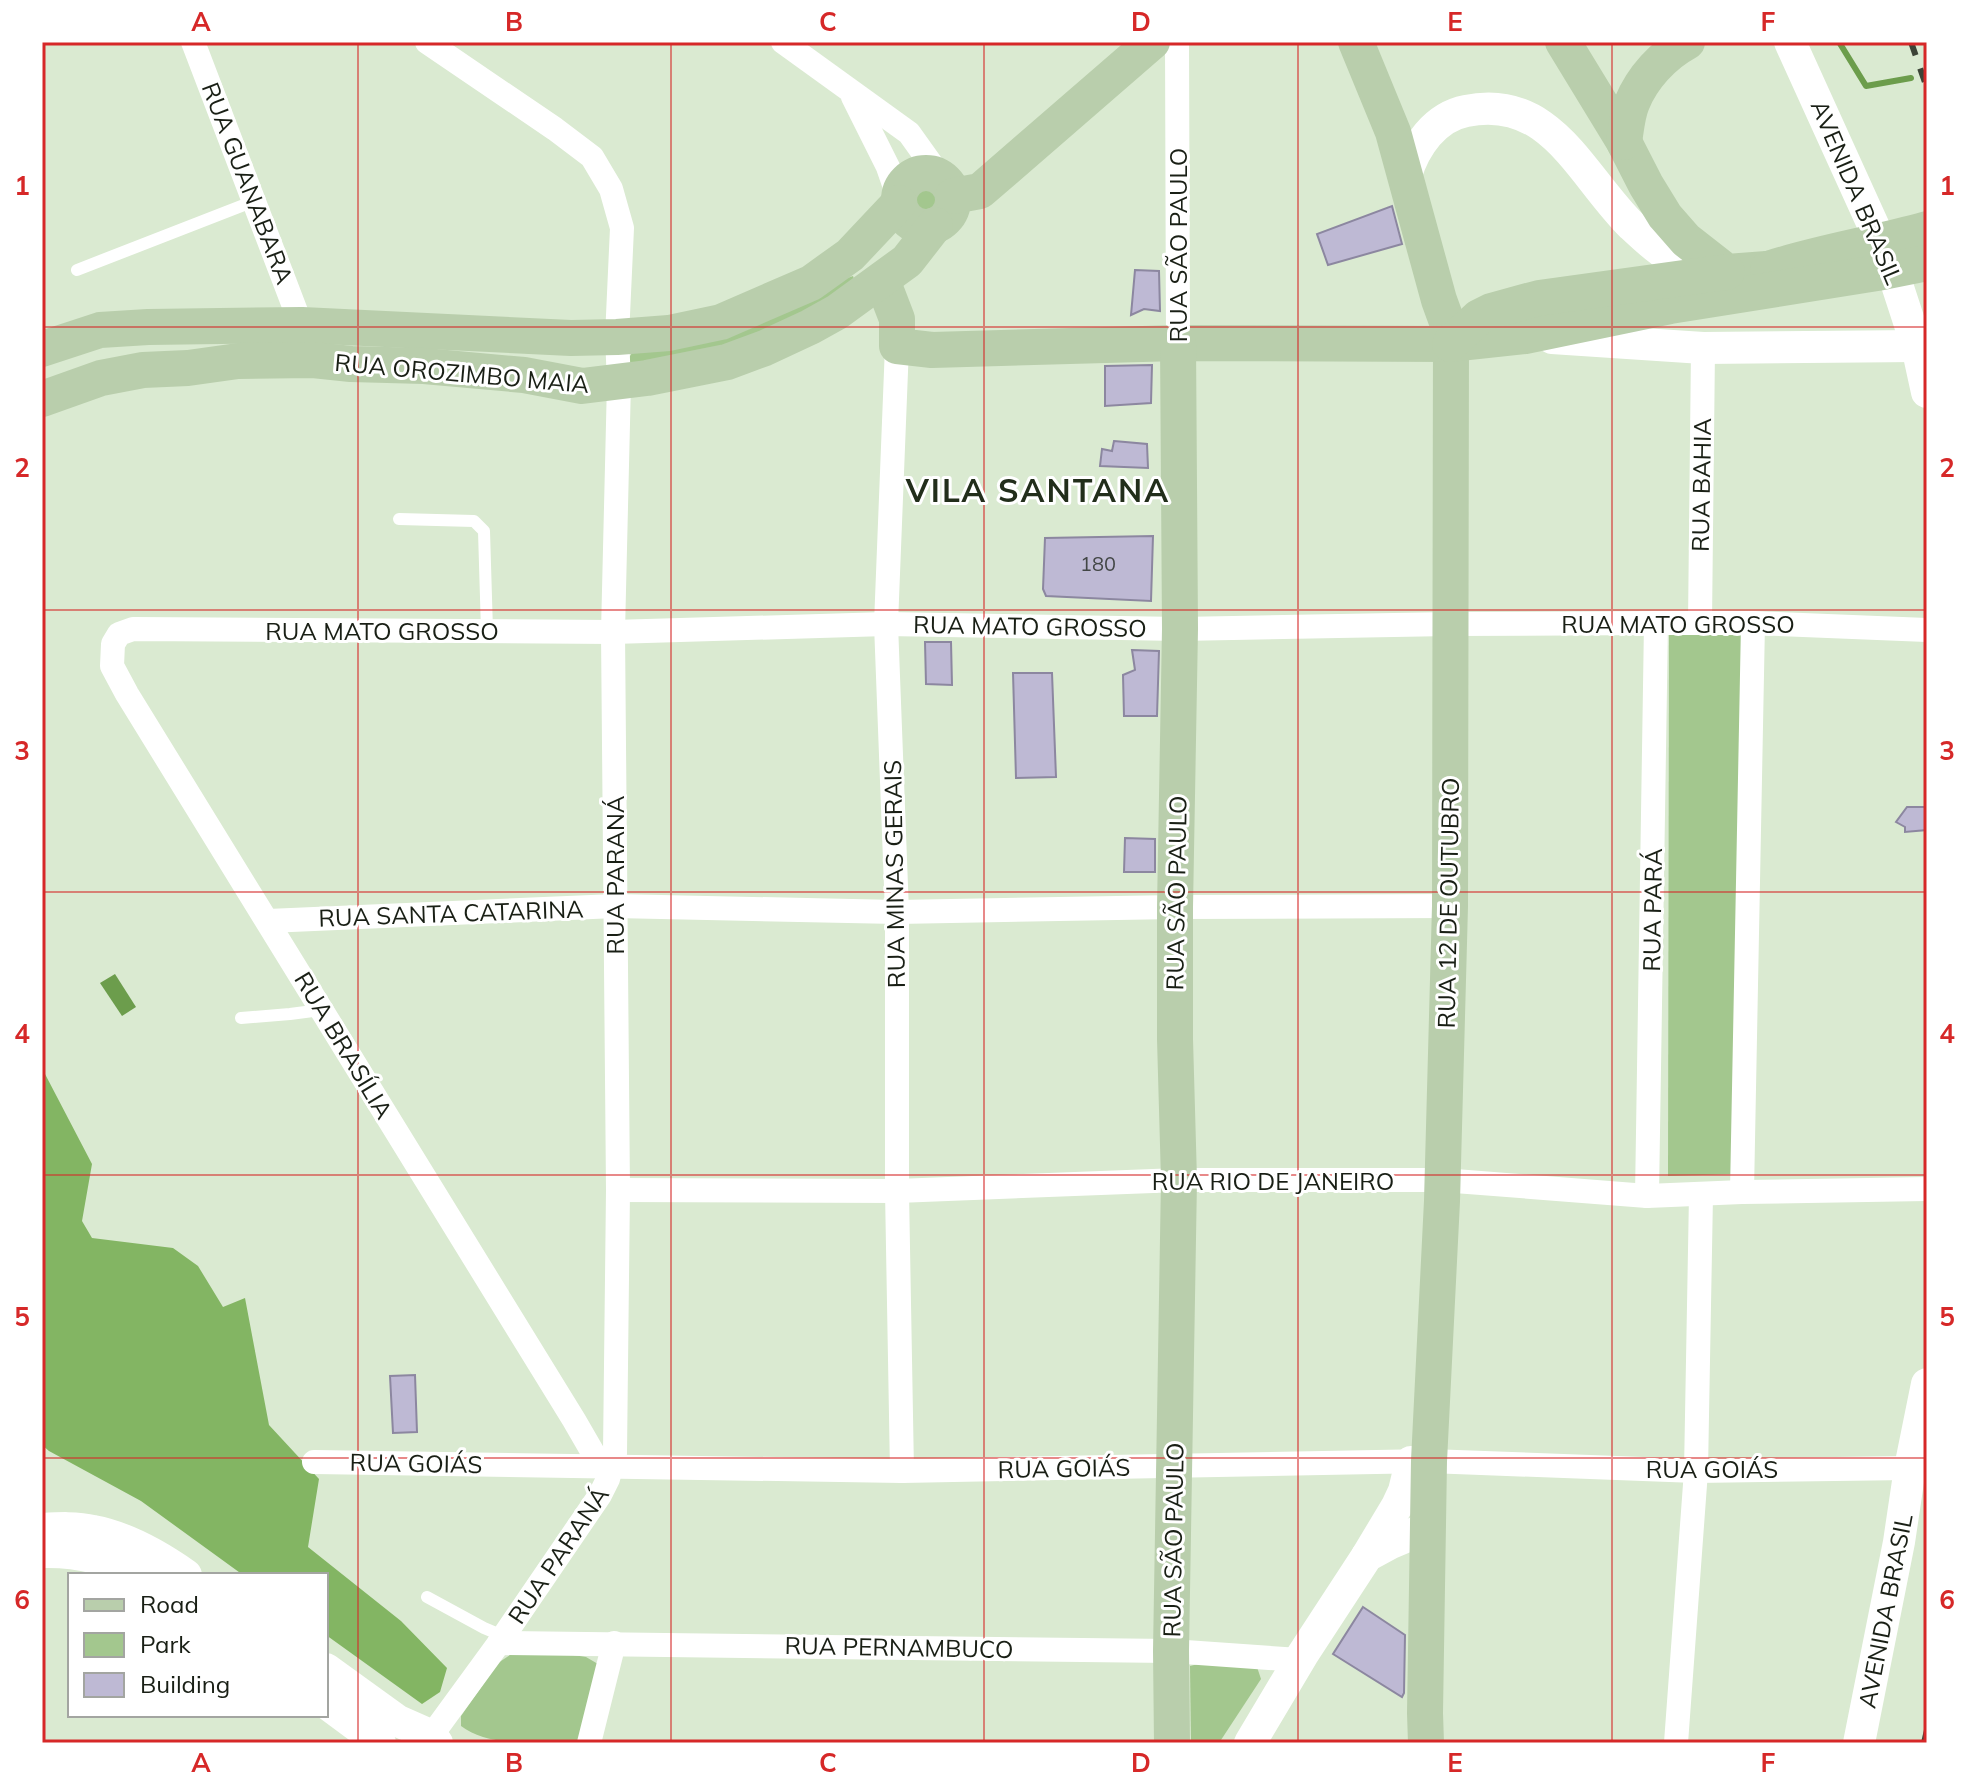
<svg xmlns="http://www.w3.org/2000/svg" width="1969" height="1785" font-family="Mulish,sans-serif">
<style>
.green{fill:#a3c78e}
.forest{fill:#83b563}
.water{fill:#6c9d4c}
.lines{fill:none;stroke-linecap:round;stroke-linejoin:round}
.stream{stroke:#6c9d4c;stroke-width:6}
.building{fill:#beb9d4;stroke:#8c87a0;stroke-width:2}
.lane{stroke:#fff;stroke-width:12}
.street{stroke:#fff;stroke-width:24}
.secondary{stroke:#fff;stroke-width:32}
.primary{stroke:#b9ceac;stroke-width:36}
.rail{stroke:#3c4437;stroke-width:6;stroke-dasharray:14 14;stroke-linecap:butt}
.grid{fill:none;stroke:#d62828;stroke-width:2;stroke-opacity:0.55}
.labels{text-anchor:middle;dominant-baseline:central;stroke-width:6;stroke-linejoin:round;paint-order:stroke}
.number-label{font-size:20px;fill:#424645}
.street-label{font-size:24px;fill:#191f15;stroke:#fff}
.district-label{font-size:32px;font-weight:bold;letter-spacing:2px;fill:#222e1b;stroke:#fff}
.neatline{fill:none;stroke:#d62828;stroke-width:3}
.grid-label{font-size:26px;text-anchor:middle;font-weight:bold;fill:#d62828}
</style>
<rect width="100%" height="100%" fill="#daead1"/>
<g class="green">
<polygon points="924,181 930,181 940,187 940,210 924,218 913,213 909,190 918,182"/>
<polygon points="853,276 856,285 775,332 634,370 628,359 632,353"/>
<polygon points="1751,628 1738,1174 1668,1176 1669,629"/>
<path d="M548,1651L586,1657L598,1664L580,1743C546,1743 489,1748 461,1726V1716L498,1663L513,1653Z"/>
<polygon points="1198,1664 1257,1667 1261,1679 1219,1743 1191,1743 1190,1666"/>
</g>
<polygon class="forest" points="45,1074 92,1164 82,1221 92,1238 173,1248 198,1266 223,1307 245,1298 269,1425 319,1479 308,1547 401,1621 447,1668 440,1692 422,1704 326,1635 326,1575 243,1575 141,1501 49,1451 42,1445 42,1075"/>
<polygon class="water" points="115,974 136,1007 122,1016 100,983"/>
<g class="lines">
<polyline class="stream" points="1839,42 1866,86 1911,78"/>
</g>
<g class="building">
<polygon points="1392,206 1402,244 1328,265 1317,234"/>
<polygon points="1135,270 1159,271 1160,311 1144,309 1131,315"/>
<polygon points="1152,365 1151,403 1105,406 1105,366"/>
<polygon points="1114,441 1147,444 1148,468 1100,466 1102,449 1112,451"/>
<polygon points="1153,536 1151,601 1046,596 1043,589 1045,538"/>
<polygon points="925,642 951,642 952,685 926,684"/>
<polygon points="1132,650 1159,651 1157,716 1124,716 1123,675 1135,670"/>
<polygon points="1013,673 1052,673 1056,777 1016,778"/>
<polygon points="1907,807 1927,807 1927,830 1905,832 1905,827 1896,822"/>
<polygon points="1125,838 1155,839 1155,872 1124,872"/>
<polygon points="415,1375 417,1432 393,1433 390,1376"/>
<polygon points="1363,1607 1405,1635 1404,1693 1402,1697 1333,1654"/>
</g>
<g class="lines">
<g class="lane">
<polyline points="77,270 254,201"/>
<polyline points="399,519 474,521 484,531 487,631"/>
<polyline points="241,1018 290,1014 321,1010"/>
<polyline points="427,1597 484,1628 503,1636"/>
</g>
<g class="street">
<polyline points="193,42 305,335"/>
<polyline points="783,42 909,133 939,175"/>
<polyline points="1177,42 1178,343"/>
<polyline points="853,97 888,167 898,196"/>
<polyline points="897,346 886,624 897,912 897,1191 902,1471"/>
<polyline points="1700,623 1703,348"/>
<polyline points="268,921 615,906 897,912 1175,907 1450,906"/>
<polyline points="618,1190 897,1191 1179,1180 1442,1180 1647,1196 1742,1192 1927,1189"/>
<polyline points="1742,1192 1753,623"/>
<polyline points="1647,1196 1656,623"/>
<polyline points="314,1462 902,1471 1429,1461 1696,1471 1910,1468"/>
<polyline points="600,1465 574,1420 127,694 112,666 113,644 119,634 133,629 613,632 886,624 1180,629 1449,624 1656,623 1753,623 1927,630"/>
<polyline points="499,1643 1171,1651 1299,1660"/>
<polyline points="426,1743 499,1643 600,1495 608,1479 615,1453 618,1190 613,632 619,382 617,337 622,228 611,189 592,157 555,129 427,42"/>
<polyline points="589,1743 614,1643"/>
<polyline points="1676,1743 1696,1471 1701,1195"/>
</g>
<g class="secondary">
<polyline points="1790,42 1889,260 1917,346 1927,392"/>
<path d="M1406,175C1415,146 1435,117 1466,111C1551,93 1581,176 1632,226C1643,236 1656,249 1670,257C1679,262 1698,268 1710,273"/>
<polyline points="1552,338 1703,348 1917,346"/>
<path d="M42,1529C59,1528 77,1527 93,1531C126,1537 159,1556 186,1575"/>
<path d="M42,1552C77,1551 108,1558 138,1575"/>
<polyline points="1367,1556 1397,1506 1404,1491 1411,1462"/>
<polyline points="326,1669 398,1721 432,1736 437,1743"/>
<polyline points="326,1703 380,1743"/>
<polyline points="1250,1743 1303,1654 1367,1556 1391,1543 1429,1527"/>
<polyline points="1859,1743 1899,1542 1910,1468 1927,1384"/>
</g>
<g class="primary">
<polyline points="1356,42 1393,132 1439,300 1451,333 1450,906 1442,1201 1429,1461 1425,1713 1426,1743"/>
<polyline points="1563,42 1624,142 1646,185 1665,216 1686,240 1727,272 1780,268"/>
<path d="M1624,142C1626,130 1627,115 1632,103C1642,78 1663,55 1687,42"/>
<circle cx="926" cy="200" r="27"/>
<polyline points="953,196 980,191 1152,42"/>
<path d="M1768,269C1820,252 1874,244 1927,229"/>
<polyline points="882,280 897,319 897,346 932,350 1178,343 1450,344 1525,336 1670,306 1877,273 1927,263"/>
<polyline points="1450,344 1479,317 1491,311 1539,298 1727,272"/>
<polyline points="42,349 100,330 148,327 302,325 571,338 617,337 669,333 721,322 811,283 850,255 899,203"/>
<polyline points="42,399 101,378 143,370 188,368 238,361 313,360 351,364 424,366 524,375 582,386 647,378 727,362 765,348 810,327 837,312 907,261 935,225"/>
<polyline points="1172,1743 1171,1651 1179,1180 1175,1039 1175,907 1180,629 1178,343"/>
</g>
<g class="rail">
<polyline points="1911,42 1927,88"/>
<polyline points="1924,1743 1927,1730"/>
</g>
</g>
<path class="grid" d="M358,42V1743M671,42V1743M984,42V1743M1298,42V1743M1612,42V1743M42,327H1927M42,610H1927M42,892H1927M42,1175H1927M42,1458H1927"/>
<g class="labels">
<g class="number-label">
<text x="1098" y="563">180</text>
</g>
<g class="street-label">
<text transform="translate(248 183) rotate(69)">RUA GUANABARA</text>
<text transform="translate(1857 192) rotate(67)">AVENIDA BRASIL</text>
<text transform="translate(1178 245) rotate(-90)">RUA SÃO PAULO</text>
<text transform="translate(462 373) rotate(5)">RUA OROZIMBO MAIA</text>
<text transform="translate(1701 485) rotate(-89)">RUA BAHIA</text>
<text x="1678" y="624">RUA MATO GROSSO</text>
<text transform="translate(1030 626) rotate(1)">RUA MATO GROSSO</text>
<text x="382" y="631">RUA MATO GROSSO</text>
<text transform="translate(894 874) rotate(-91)">RUA MINAS GERAIS</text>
<text transform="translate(615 875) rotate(-90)">RUA PARANÁ</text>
<text transform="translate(1176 893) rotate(-89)">RUA SÃO PAULO</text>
<text transform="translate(1448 903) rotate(-89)">RUA 12 DE OUTUBRO</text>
<text transform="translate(1652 910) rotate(-89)">RUA PARÁ</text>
<text transform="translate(451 913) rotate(-2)">RUA SANTA CATARINA</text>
<text transform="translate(344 1045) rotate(59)">RUA BRASÍLIA</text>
<text x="1273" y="1181">RUA RIO DE JANEIRO</text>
<text transform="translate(416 1463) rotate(1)">RUA GOIÁS</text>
<text transform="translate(1064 1468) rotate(-1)">RUA GOIÁS</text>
<text x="1712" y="1469">RUA GOIÁS</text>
<text transform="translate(1173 1540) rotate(-89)">RUA SÃO PAULO</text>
<text transform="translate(558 1555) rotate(-56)">RUA PARANÁ</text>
<text transform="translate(1885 1611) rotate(-79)">AVENIDA BRASIL</text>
<text transform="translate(899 1647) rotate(1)">RUA PERNAMBUCO</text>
</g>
<g class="district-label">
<text x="1038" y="490">VILA SANTANA</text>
</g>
</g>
<rect width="1969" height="1785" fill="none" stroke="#ffffff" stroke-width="88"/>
<rect x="68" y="1573" width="260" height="144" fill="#ffffff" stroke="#a3a5a1" stroke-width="2"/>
<rect x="84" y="1599" width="40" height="12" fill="#b9ceac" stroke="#a3a5a1" stroke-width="2"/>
<text x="140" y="1613" font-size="24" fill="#191f15">Road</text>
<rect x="84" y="1633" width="40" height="24" fill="#a3c78e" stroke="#a3a5a1" stroke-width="2"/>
<text x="140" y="1653" font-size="24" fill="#191f15">Park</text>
<rect x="84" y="1673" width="40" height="24" fill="#beb9d4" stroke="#a3a5a1" stroke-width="2"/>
<text x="140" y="1693" font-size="24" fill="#191f15">Building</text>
<rect x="44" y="44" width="1881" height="1697" class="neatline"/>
<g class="grid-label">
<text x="201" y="31">A</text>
<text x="514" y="31">B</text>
<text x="828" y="31">C</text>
<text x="1141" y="31">D</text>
<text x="1455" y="31">E</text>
<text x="1768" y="31">F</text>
<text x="22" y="195">1</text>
<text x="1947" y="195">1</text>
<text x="22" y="477">2</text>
<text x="1947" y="477">2</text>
<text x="22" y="760">3</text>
<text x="1947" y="760">3</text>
<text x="22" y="1043">4</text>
<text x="1947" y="1043">4</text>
<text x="22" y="1326">5</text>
<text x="1947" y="1326">5</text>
<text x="22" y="1609">6</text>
<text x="1947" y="1609">6</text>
<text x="201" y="1772">A</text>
<text x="514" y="1772">B</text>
<text x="828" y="1772">C</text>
<text x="1141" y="1772">D</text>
<text x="1455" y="1772">E</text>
<text x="1768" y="1772">F</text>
</g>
</svg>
